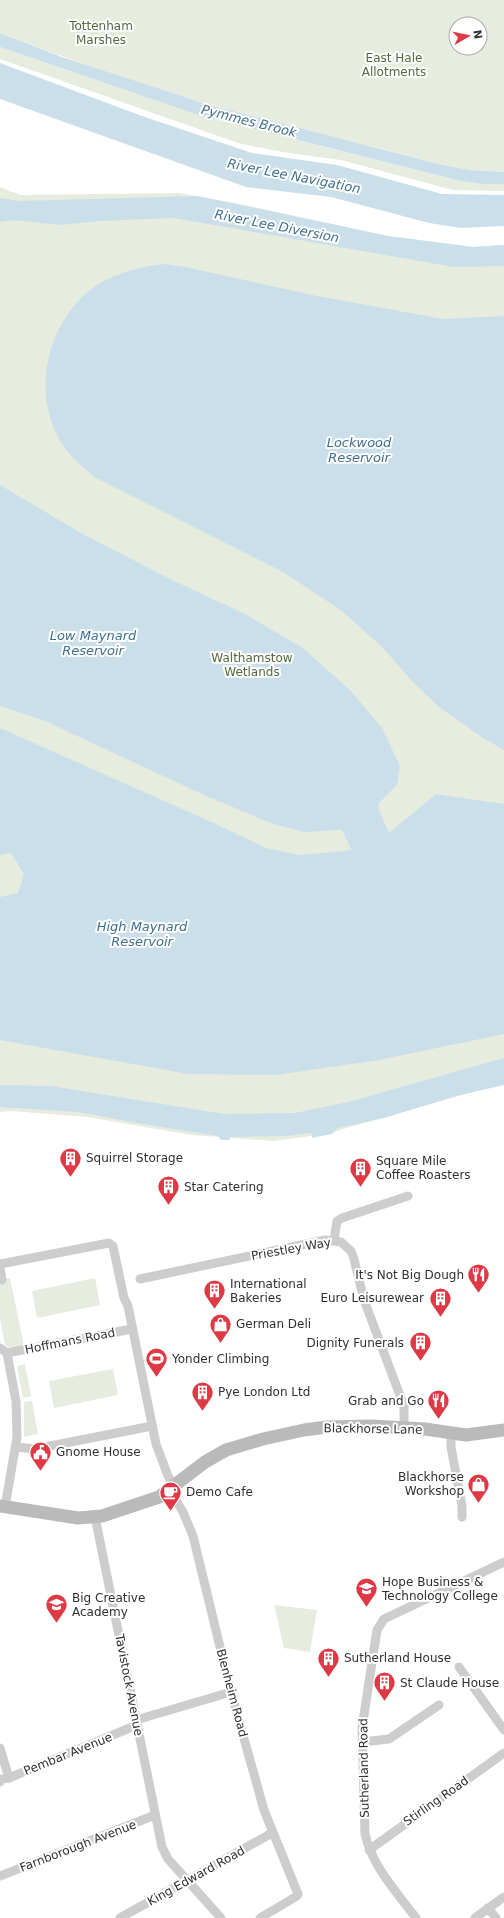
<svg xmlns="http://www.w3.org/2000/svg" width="504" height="1918" font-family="'DejaVu Sans',sans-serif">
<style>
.green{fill:#e6ecde;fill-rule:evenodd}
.water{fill:#cbdfeb}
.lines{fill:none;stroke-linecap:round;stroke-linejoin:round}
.street{stroke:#cdcdcd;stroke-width:9}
.secondary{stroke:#bababa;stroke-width:13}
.labels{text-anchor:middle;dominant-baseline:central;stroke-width:4;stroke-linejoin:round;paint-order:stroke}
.park-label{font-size:12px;fill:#536a3e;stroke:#fff}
.poi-label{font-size:12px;fill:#303030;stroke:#fff;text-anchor:start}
.street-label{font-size:12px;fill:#303030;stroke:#fff}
.water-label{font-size:13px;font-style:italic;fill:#40708f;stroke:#fff}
</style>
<rect width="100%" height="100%" fill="#fff"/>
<g class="green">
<path d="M0,0H504V172L470,170L439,164C362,143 284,126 207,104C137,84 68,59 0,33ZM456,24H480V48H456Z"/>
<polygon points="0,47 198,115 455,180 504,184 504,191 453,190 341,160 289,153 241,144 0,59"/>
<polygon points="0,187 20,195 179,193 235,203 388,236 473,247 504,245 504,1083 326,1134 274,1141 192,1135 87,1117 12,1111 0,1112"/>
<polygon points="10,1278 24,1346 10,1348 5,1345 0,1319 0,1280"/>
<polygon points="95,1278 100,1305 37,1318 32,1291"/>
<polygon points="25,1364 31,1396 23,1398 17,1366"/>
<polygon points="113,1369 118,1395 54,1408 49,1381"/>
<polygon points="32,1401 38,1434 24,1437 24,1402"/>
<polygon points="274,1605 317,1610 310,1652 284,1648"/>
</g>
<g class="water">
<polygon points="0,33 62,57 206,104 439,164 470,170 504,172 504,184 483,184 456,180 198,115 0,47"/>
<polygon points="0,63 142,116 252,153 337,165 442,194 504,195 504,226 461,228 429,223 331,197 246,187 0,99"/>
<polygon points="198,196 388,236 473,247 504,245 504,266 454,267 174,218 99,221 61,225 13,220 0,222 0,198 20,201"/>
<path d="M164,264L185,267L317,296L443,319L504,316V750L483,738L439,707L413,682L383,648L342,611L283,572L94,477C82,466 71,457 62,444C33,397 44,334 83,296C104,276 136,267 164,264Z"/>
<polygon points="0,485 81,533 170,579 247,615 303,648 351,691 382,728 400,766 397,785 379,803 378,808 389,833 436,794 504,804 504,1034 379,1060 276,1075 188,1074 0,1040 0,897 18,893 24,874 11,853 0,855 0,728 216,824 266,848 300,855 346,851 351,849 342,830 304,832 273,824 204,795 45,721 0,706"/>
<polygon points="504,1058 504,1085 456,1096 384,1118 338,1128 332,1134 312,1138 312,1133 287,1136 230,1137 230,1140 221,1140 218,1136 131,1122 79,1112 0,1107 0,1085 51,1086 224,1114 295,1113 348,1102"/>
</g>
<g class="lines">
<g class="street">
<polyline points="334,1240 337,1221 342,1218 408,1196"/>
<polyline points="0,1264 104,1244 109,1243 113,1246 124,1298 128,1306 156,1444 168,1476 174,1485"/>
<polyline points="0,1268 2,1280"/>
<polyline points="140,1279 325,1240 341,1242 351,1251 354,1259 364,1300 404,1406 404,1428"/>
<polyline points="0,1348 7,1353 16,1401 17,1437 5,1507"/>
<polyline points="7,1353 132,1329"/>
<polyline points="451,1433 451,1447 462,1506 462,1517"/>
<polyline points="16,1447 35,1449 152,1426"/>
<polyline points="169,1489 183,1512 193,1536 231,1692 264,1810 298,1894 297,1896 260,1918"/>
<polyline points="95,1517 162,1847 168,1859 221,1918"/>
<polyline points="459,1667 504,1730"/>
<polyline points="136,1720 231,1692"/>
<polyline points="362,1742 389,1739 439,1705"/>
<polyline points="0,1748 9,1778"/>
<polyline points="0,1782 2,1779 9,1778 137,1725"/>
<polyline points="369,1850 504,1753"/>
<polyline points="0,1876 155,1815"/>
<polyline points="488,1908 496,1918"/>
<polyline points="120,1918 272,1833"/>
<path d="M416,1918C396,1891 373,1868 365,1834L362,1728L377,1630L384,1619L504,1562"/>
<polyline points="475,1918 504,1897"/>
</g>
<polyline class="secondary" points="0,1506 78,1518 102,1516 159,1497 205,1462 226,1450 263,1439 304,1430 327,1427 372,1426 425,1429 466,1435 504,1430"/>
</g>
<defs>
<symbol id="building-pin" viewBox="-11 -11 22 30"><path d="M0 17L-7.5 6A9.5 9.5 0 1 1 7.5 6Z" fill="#df3945" stroke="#fff"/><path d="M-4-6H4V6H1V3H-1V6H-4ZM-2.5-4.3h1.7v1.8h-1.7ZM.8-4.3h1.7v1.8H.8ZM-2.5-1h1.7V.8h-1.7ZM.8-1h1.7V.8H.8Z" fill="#fff"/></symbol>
<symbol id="restaurant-pin" viewBox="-11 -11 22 30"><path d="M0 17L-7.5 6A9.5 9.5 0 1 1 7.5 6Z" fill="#df3945" stroke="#fff"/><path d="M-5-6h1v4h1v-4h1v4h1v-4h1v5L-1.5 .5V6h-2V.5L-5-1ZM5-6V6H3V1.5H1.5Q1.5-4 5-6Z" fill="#fff"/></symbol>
<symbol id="shop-pin" viewBox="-11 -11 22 30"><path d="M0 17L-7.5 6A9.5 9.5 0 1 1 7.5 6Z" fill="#df3945" stroke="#fff"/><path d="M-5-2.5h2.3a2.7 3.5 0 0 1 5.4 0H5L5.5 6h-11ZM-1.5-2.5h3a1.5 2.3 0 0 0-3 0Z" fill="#fff"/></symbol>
<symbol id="stadium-pin" viewBox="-11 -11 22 30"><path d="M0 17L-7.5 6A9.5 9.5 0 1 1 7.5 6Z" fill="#df3945" stroke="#fff"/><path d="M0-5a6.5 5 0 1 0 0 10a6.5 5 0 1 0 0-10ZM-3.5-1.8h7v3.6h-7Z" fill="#fff"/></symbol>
<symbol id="civic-pin" viewBox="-11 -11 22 30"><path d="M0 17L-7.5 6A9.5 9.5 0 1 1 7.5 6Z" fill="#df3945" stroke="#fff"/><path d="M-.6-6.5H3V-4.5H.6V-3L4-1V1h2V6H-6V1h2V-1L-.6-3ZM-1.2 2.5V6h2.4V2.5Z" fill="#fff"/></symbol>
<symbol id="cafe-pin" viewBox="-11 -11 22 30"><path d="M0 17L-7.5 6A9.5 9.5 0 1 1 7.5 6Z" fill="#df3945" stroke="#fff"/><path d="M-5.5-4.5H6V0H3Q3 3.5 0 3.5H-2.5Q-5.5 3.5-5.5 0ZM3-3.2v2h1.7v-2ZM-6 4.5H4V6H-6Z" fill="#fff"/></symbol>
<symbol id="university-pin" viewBox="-11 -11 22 30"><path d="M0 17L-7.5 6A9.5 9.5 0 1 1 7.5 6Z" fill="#df3945" stroke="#fff"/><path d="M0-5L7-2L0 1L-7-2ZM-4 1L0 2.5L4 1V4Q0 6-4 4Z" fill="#fff"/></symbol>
</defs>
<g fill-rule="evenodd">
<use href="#building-pin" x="58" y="1146" width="25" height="34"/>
<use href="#building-pin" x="348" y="1156" width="25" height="34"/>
<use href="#building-pin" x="156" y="1174" width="25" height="34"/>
<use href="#restaurant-pin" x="466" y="1262" width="25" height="34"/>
<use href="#building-pin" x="202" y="1278" width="25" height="34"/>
<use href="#building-pin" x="428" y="1286" width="25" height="34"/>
<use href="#shop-pin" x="208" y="1312" width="25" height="34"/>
<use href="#building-pin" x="408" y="1330" width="25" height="34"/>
<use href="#stadium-pin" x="144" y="1346" width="25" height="34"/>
<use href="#building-pin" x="190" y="1380" width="25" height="34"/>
<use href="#restaurant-pin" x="426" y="1388" width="25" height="34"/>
<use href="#civic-pin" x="28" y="1440" width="25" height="34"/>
<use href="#shop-pin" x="466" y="1472" width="25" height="34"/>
<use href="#cafe-pin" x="158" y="1480" width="25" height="34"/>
<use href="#university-pin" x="354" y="1576" width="25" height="34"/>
<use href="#university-pin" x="44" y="1592" width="25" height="34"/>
<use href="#building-pin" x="316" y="1646" width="25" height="34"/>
<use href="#building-pin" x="372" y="1670" width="25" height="34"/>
</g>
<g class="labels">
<g class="park-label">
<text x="101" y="26">Tottenham<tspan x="101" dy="14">Marshes</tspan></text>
<text x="394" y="58">East Hale<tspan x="394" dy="14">Allotments</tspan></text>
<text x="252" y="658">Walthamstow<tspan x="252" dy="14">Wetlands</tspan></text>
</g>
<g class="poi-label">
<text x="86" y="1158">Squirrel Storage</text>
<text x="376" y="1161">Square Mile<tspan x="376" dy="14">Coffee Roasters</tspan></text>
<text x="184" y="1187">Star Catering</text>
<text x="464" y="1275" text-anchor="end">It's Not Big Dough</text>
<text x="230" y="1284">International<tspan x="230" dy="14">Bakeries</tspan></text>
<text x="424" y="1298" text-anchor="end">Euro Leisurewear</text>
<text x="236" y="1324">German Deli</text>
<text x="404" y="1343" text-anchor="end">Dignity Funerals</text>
<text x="172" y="1359">Yonder Climbing</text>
<text x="218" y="1392">Pye London Ltd</text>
<text x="424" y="1401" text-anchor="end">Grab and Go</text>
<text x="56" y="1452">Gnome House</text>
<text x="464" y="1477" text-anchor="end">Blackhorse<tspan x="464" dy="14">Workshop</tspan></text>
<text x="186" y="1492">Demo Cafe</text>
<text x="382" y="1582">Hope Business &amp;<tspan x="382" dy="14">Technology College</tspan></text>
<text x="72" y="1598">Big Creative<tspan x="72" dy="14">Academy</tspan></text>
<text x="344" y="1658">Sutherland House</text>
<text x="400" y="1683">St Claude House</text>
</g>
<g class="street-label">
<text transform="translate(291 1249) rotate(-10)">Priestley Way</text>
<text transform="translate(70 1341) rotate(-11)">Hoffmans Road</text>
<text transform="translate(373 1429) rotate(1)">Blackhorse Lane</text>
<text transform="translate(129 1685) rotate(79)">Tavistock Avenue</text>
<text transform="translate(232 1693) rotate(75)">Blenheim Road</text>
<text transform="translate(68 1754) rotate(-22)">Pembar Avenue</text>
<text transform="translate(364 1768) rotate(-91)">Sutherland Road</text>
<text transform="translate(436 1801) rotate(-35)">Stirling Road</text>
<text transform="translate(78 1846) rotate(-21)">Farnborough Avenue</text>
<text transform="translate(196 1876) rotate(-29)">King Edward Road</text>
</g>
<g class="water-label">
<text transform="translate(249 121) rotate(14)">Pymmes Brook</text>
<text transform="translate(294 176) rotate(11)">River Lee Navigation</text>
<text transform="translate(277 226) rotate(11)">River Lee Diversion</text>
<text x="359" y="442">Lockwood<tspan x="359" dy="15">Reservoir</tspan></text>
<text x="93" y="635">Low Maynard<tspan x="93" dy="15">Reservoir</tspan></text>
<text x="142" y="926">High Maynard<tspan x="142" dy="15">Reservoir</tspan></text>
</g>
</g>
<g transform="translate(468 36) rotate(81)"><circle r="19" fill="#ffffff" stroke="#acacac"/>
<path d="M0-3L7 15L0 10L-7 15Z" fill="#df3945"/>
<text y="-6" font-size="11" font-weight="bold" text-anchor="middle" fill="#303030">N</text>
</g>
</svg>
